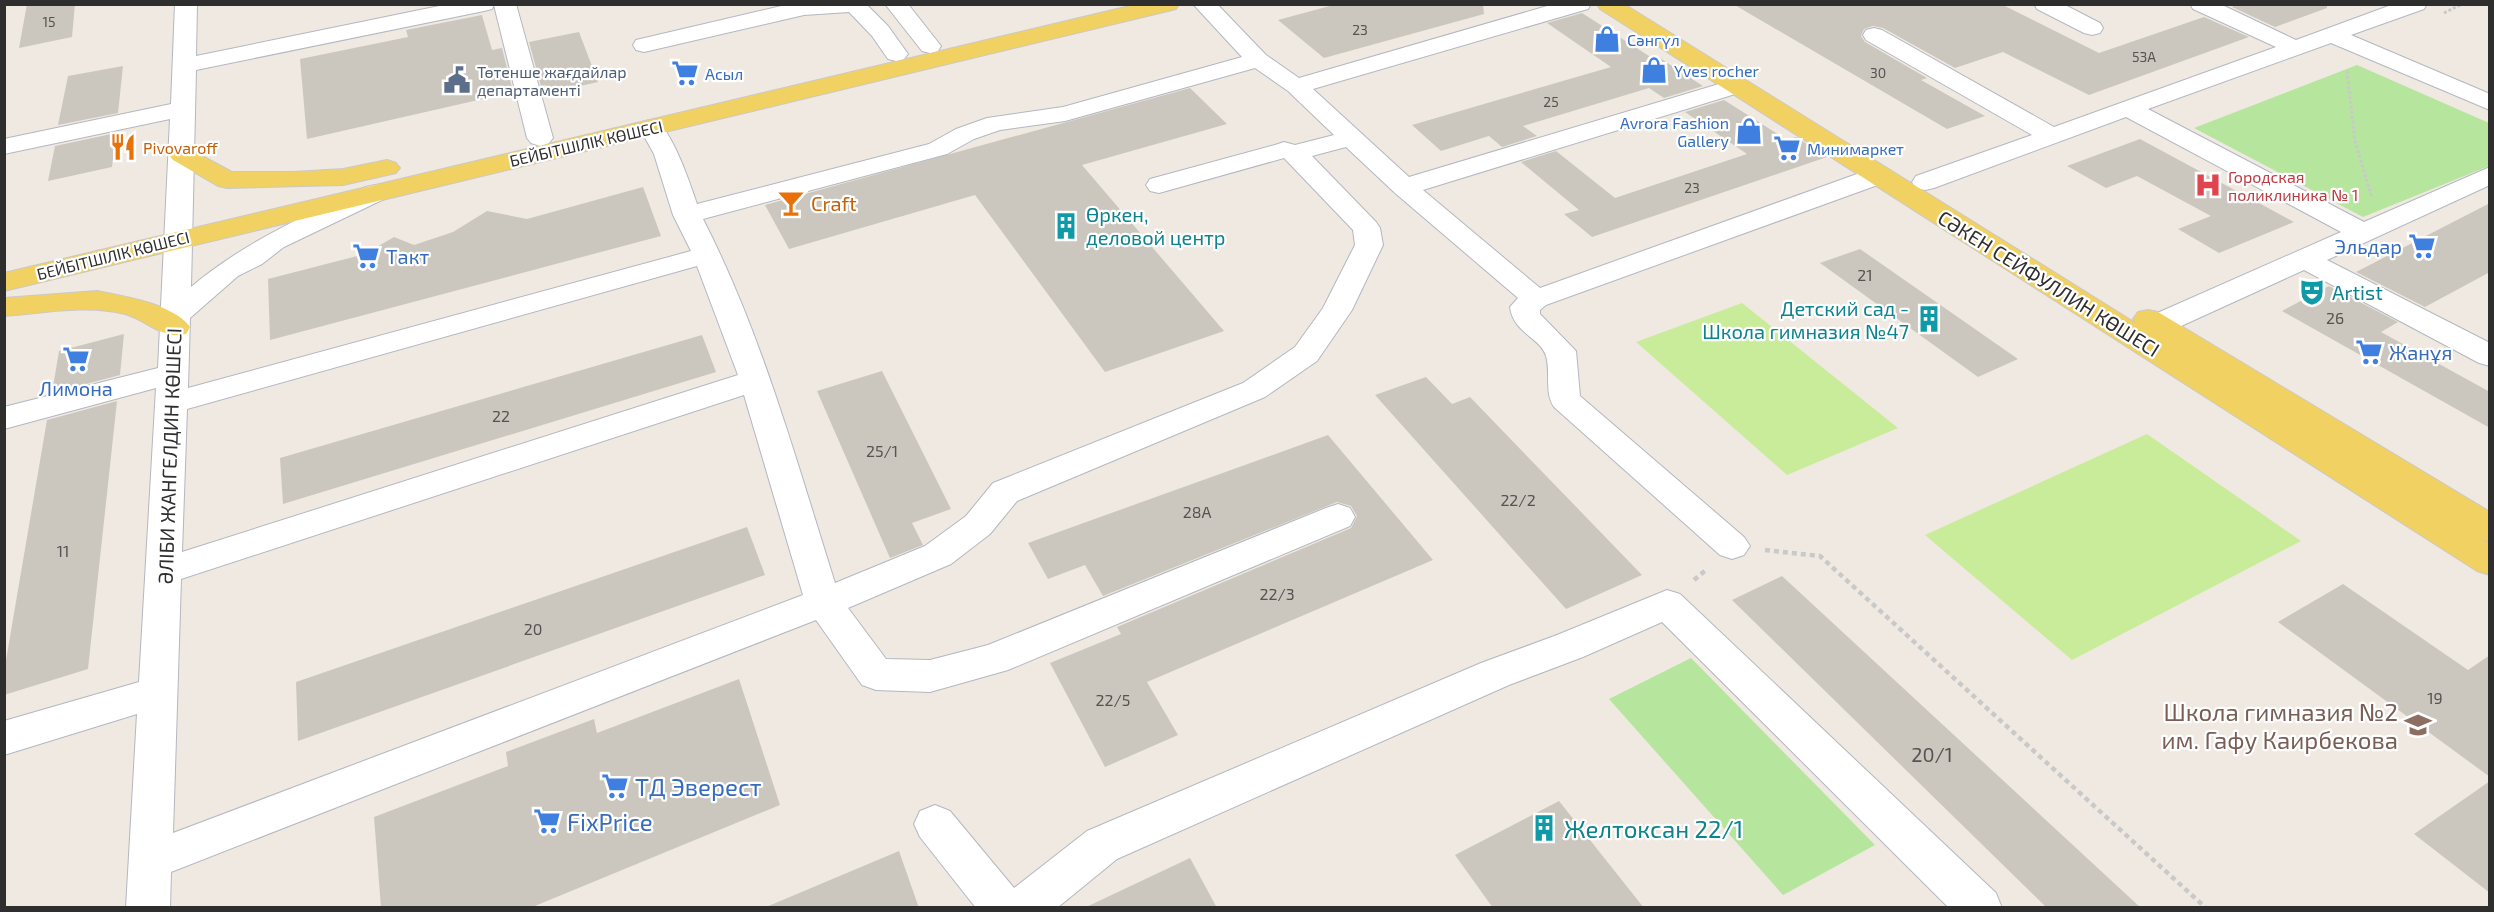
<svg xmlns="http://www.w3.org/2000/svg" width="2494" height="912" font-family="'Exo 2',sans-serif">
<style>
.green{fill:#b6e59e}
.pitch{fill:#c9ec9a}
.building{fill:#cbc7bf}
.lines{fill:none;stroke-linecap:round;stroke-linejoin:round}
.minor-casing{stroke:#b4b7c1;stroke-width:2}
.major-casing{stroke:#c9c9c9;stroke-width:2}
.path-far1{stroke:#c9c9c9;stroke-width:3;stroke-dasharray:3 2;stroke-linecap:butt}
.path{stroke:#c9c9c9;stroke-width:4.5;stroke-dasharray:5 4;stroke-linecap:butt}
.minor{fill:#fff;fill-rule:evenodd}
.major{fill:#f2d163;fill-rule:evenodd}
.labels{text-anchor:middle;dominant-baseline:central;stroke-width:4.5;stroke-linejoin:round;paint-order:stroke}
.far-number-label{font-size:14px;fill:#555452}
.far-shop-label{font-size:16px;fill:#366cbe;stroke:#fff;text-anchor:start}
.far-service-label{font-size:16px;fill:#4e5e75;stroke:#fff;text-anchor:start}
.far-street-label{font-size:16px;fill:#2e2e2e;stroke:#fff}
.far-food-label{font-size:16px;fill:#c56008;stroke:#fff;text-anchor:start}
.far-health-label{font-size:16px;fill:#be3a42;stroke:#fff;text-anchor:start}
.number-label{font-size:16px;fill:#555452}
.food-label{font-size:20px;fill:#c56008;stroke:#fff;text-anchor:start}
.culture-label{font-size:20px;fill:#0d838f;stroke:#fff;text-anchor:start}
.shop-label{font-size:20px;fill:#366cbe;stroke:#fff;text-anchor:start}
.street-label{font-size:20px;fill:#2e2e2e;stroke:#fff}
.near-number-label{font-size:20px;fill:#555452}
.near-education-label{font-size:24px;fill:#785e54;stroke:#fff;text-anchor:end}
.near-shop-label{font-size:24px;fill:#366cbe;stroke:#fff;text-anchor:start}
.near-culture-label{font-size:24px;fill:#0d838f;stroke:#fff;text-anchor:start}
</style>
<rect width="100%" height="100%" fill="#efe9e1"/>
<g class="green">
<polygon points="2357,65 2489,123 2489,166 2363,217 2194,128"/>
<polygon points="1691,658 1875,845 1783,895 1609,699"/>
</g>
<g class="pitch">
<polygon points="1742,303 1898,428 1787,475 1636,342"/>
<polygon points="2147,434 2301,541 2072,660 1925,535"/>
</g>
<g class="building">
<polygon points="27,4 75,4 72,37 19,48"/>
<polygon points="1337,4 1483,4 1484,14 1324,58 1278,20"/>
<polygon points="1733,4 2001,4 2099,53 2204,17 2249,37 2089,95 2003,52 1955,68 1883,28 1873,26 1864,29 1861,36 1865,42 1927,78 1921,80 1985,116 1947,129"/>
<polygon points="2239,4 2327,4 2327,8 2275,27 2232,7"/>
<polygon points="1582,13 1649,56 1655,55 1703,86 1664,98 1649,88 1523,126 1537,136 1502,147 1489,136 1441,151 1412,125 1611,67 1547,23"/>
<polygon points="482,15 492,50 502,48 513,92 307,139 300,59 408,37 406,30"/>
<polygon points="579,32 598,82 549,93 546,85 541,86 529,42"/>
<polygon points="123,66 118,113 58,125 68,76"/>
<polygon points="1190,88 1227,124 1082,165 1224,331 1105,372 975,195 789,249 765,205"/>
<polygon points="1724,100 1787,140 1796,137 1827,157 1592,237 1564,214 1579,210 1521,162 1556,151 1615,198 1747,154 1685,112"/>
<polygon points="116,133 112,167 48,181 55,146"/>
<polygon points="2140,139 2294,222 2219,253 2178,229 2211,216 2137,176 2106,188 2067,166"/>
<polygon points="643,187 661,236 270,340 268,279 365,254 394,237 414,245 453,232 487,211 527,219"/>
<polygon points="2490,203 2490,272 2425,307 2356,272"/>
<polygon points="1860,249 2018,359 1978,377 1820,263"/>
<polygon points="2329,286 2398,322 2381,332 2490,392 2490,428 2282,311"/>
<polygon points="124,334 120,375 52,393 59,351"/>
<polygon points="702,335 716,372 283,504 280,458"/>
<polygon points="882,371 951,509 912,523 923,545 890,558 817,391"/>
<polygon points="1426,377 1452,404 1470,397 1642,575 1566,609 1375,395"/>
<polygon points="117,401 88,669 4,695 4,672 47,420"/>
<polygon points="1328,435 1433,560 1147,682 1178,735 1105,767 1050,663 1121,634 1117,627 1351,528 1357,516 1351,506 1337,502 1103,596 1085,565 1048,579 1028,543"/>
<polygon points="747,527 765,575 298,741 296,682"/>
<polygon points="1782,576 2141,908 2047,908 1732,600"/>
<polygon points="2343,584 2468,670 2490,655 2490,777 2278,622"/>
<polygon points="739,679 780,805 530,908 381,908 374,817 508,766 506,752 594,719 597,733"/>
<polygon points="2490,781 2490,893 2414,834"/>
<polygon points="1559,801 1644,908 1493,908 1455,855"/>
<polygon points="899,851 919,908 766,908 766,907"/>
<polygon points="1190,858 1217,908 1084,908"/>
</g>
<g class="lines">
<defs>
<g id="minor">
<path d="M175,4H197L196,56L449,4H516L553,138L549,143L540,146L531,143L527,138L494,5L492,9L484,11L196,70L191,287C243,243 304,216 366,187L375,185L384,187L388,193L384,199L284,247L262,264L238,276L190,318L188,388L691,251L673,215L654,154L639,127L642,122L651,120L660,122C678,148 687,175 697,204L929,144L956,129L987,118L1063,107L1242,57L1193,4H1217L1266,55L1299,78L1554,4H1591L1588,9L1313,89L1409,177L1729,81L1737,79L1745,81L1749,86L1745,91L1423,190L1540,288L1868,170L1877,168L1886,170L1890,176L1886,182L1546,305L1540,310V314L1576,351L1580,396L1744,537L1750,546L1744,555L1732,559L1720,555L1554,407C1544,392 1551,373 1546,356C1541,338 1513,333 1510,307L1518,298L1395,193L1346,147L1312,156L1376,222L1380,228L1383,245L1352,310L1317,361L1265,397L1017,501L990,534L951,564L848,608L886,659L930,660L988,645L1326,508L1338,504L1350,508L1355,517L1350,526L1008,670L930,692L876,690L862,685L816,620L171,872L170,908H126L137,714L4,755V721L139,682L156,388L4,429V407L158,368L170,119L4,154V139L171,104ZM1255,68L1288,91L1334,135L1295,145L1284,142L1275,145L1150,179L1146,185L1150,191L1159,193L1284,158L1353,230L1355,245L1323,308L1295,347L1243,383L993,483L966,516L925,546L835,583C796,460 762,334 703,219L947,154L974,139L1000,130L1065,121ZM697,266L738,375L182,552L187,409ZM744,395L803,595L173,833L181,579Z"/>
<polygon points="790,4 866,4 888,26 908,54 904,59 896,61 888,59 872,36 849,12 804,15 644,52 636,50 633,45 636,40"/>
<polygon points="885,4 908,4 941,46 938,51 930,53 922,51"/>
<polygon points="2034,4 2063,4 2100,23 2103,28 2100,33 2092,35 2084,33 2037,9"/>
<polygon points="2190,4 2220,4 2296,40 2394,4 2427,4 2424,9 2351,35 2490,94 2490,110 2331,43 2148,109 2364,222 2490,167 2490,185 2327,260 2490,343 2490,366 2479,363 2304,270 2168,332 2157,334 2146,332 2142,325 2146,318 2341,232 2126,117 1934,188 1925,190 1916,188 1912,182 1916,176 2032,135 1866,40 1863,35 1866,30 1874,28 1882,30 2054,127 2276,47 2193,9"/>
<polygon points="1667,590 1680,594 1996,893 2002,908 1949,908 1662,622 1583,657 1509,685 1117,859 1057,908 976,908 920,837 914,824 920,811 935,805 950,811 1014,888 1087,831 1481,663 1557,635"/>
</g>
<g id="major">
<polygon points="1138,4 1179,4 1176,9 1168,11 4,291 4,273"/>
<polygon points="1597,4 1624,4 2137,324 2133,319 2138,312 2148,310 2158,312 2490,512 2490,542 2481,539 2490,544 2490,575 2477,571 1600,9"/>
<polygon points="182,147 191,150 232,172 294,172 343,169 387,160 396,163 400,168 396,173 343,185 227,188 218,186 173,160 169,155 173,150"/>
<path d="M97,291C123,296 174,304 190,327L186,334C162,340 147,320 125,314C87,304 44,313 4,316V298Z"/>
</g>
</defs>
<use href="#minor" class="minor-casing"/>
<use href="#major" class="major-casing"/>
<g class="path-far1">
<polyline points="2444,13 2462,4"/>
<polyline points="2347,71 2355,141 2372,198"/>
</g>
<g class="path">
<polyline points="1765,550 1820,556 2206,908"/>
<polyline points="1694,580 1707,569"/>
</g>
<use href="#minor" class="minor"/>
<use href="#major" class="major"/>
</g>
<defs>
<symbol id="shop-bare" viewBox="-9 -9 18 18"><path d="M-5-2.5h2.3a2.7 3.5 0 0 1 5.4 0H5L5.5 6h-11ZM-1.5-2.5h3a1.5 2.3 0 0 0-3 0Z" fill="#3f7fe0" stroke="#fff" stroke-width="2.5" paint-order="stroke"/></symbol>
<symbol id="supermarket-bare" viewBox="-9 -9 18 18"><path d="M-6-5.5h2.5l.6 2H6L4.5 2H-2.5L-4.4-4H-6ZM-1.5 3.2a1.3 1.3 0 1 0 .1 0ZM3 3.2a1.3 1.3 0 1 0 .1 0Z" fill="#3f7fe0" stroke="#fff" stroke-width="2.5" paint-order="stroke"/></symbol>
<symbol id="civic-bare" viewBox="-9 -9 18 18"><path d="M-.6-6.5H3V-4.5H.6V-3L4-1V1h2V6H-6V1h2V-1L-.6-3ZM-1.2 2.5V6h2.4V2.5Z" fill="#5c6f8a" stroke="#fff" stroke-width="2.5" paint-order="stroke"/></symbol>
<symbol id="restaurant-bare" viewBox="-9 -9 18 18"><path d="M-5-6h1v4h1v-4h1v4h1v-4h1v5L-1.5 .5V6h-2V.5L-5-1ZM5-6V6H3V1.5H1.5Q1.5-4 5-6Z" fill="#e8710a" stroke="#fff" stroke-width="2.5" paint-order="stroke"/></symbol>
<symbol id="hospital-bare" viewBox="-9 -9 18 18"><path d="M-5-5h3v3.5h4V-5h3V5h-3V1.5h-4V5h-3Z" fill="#e0444e" stroke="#fff" stroke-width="2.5" paint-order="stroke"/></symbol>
<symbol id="bar-bare" viewBox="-9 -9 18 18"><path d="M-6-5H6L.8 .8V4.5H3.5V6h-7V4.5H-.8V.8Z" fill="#e8710a" stroke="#fff" stroke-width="2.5" paint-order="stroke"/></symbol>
<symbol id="building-bare" viewBox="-9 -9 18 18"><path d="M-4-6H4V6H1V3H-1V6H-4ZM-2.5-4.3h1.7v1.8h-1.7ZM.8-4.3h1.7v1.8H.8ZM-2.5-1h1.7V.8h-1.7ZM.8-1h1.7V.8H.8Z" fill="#0f9aa8" stroke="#fff" stroke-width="2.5" paint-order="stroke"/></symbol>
<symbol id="theatre-bare" viewBox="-9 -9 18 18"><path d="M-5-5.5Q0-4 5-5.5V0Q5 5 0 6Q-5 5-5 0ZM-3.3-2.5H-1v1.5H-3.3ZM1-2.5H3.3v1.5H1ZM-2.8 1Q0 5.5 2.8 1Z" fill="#0f9aa8" stroke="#fff" stroke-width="2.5" paint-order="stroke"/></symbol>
<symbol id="school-bare" viewBox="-9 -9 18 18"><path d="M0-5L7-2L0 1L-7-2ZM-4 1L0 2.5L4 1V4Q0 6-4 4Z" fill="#8d6e63" stroke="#fff" stroke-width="2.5" paint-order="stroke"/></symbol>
</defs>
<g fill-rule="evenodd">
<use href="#shop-bare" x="1588" y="20" width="38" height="38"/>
<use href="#shop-bare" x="1635" y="51" width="38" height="38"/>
<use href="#supermarket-bare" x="666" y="54" width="38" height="38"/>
<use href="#civic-bare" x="438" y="61" width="38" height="38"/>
<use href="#shop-bare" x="1730" y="112" width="38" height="38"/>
<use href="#restaurant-bare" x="104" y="128" width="38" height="38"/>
<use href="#supermarket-bare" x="1768" y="129" width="38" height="38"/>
<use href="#hospital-bare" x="2189" y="166" width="38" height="38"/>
<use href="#bar-bare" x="772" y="184" width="38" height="38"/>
<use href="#building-bare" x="1047" y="207" width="38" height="38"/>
<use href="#supermarket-bare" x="2403" y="227" width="38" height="38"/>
<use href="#supermarket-bare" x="347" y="237" width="38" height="38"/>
<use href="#theatre-bare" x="2293" y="273" width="38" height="38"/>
<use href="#building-bare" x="1910" y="300" width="38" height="38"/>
<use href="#supermarket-bare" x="2350" y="333" width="38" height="38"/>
<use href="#supermarket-bare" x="57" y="340" width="38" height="38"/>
<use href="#school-bare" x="2399" y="706" width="38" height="38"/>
<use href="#supermarket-bare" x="596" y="767" width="38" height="38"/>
<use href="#supermarket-bare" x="528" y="802" width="38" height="38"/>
<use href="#building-bare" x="1525" y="809" width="38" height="38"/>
</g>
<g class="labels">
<g class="far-number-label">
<text x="49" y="21">15</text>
<text x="1360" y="29">23</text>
<text x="2144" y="56">53А</text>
<text x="1878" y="72">30</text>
<text x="1551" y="101">25</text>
<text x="1692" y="187">23</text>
</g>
<g class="far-shop-label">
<text x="1627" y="39">Сәнгүл</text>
<text x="1674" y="70">Yves rocher</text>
<text x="705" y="73">Асыл</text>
<text x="1729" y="122" text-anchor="end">Avrora Fashion<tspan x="1729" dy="18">Gallery</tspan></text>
<text x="1807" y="148">Минимаркет</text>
</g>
<g class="far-service-label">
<text x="477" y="71">Төтенше жағдайлар<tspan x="477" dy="18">департаменті</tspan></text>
</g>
<g class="far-street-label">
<text transform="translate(586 143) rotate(-13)">БЕЙБІТШІЛІК КӨШЕСІ</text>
<text transform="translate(113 255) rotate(-14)">БЕЙБІТШІЛІК КӨШЕСІ</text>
</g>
<g class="far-food-label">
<text x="143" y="147">Pivovaroff</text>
</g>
<g class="far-health-label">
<text x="2228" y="176">Городская<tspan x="2228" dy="18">поликлиника № 1</tspan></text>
</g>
<g class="number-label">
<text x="1865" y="274">21</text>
<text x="2335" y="317">26</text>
<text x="501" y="415">22</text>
<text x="882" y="450">25/1</text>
<text x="1518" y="499">22/2</text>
<text x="1197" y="511">28А</text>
<text x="63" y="550">11</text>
<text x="1277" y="593">22/3</text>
<text x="533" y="628">20</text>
<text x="2435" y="697">19</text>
<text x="1113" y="699">22/5</text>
</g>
<g class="food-label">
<text x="811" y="203">Craft</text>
</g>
<g class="culture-label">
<text x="1086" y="214">Өркен,<tspan x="1086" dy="23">деловой центр</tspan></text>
<text x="2332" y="292">Artist</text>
<text x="1909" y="308" text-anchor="end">Детский сад -<tspan x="1909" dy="23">Школа гимназия №47</tspan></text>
</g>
<g class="shop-label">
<text x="2402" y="246" text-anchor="end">Эльдар</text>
<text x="386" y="256">Такт</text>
<text x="2389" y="352">Жанұя</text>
<text x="76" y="388" text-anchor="middle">Лимона</text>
</g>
<g class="street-label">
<text transform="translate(2049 283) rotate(32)">СӘКЕН СЕЙФУЛЛИН КӨШЕСІ</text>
<text transform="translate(169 456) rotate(-88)">ӘЛІБИ ЖАНГЕЛДИН КӨШЕСІ</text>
</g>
<g class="near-number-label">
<text x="1932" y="754">20/1</text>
</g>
<g class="near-education-label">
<text x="2398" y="711">Школа гимназия №2<tspan x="2398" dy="28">им. Гафу Каирбекова</tspan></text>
</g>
<g class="near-shop-label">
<text x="635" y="786">ТД Эверест</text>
<text x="567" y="821">FixPrice</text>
</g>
<g class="near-culture-label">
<text x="1564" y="828">Желтоксан 22/1</text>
</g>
</g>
<rect width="2494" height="912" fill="none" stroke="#2e2e2e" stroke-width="12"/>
</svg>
